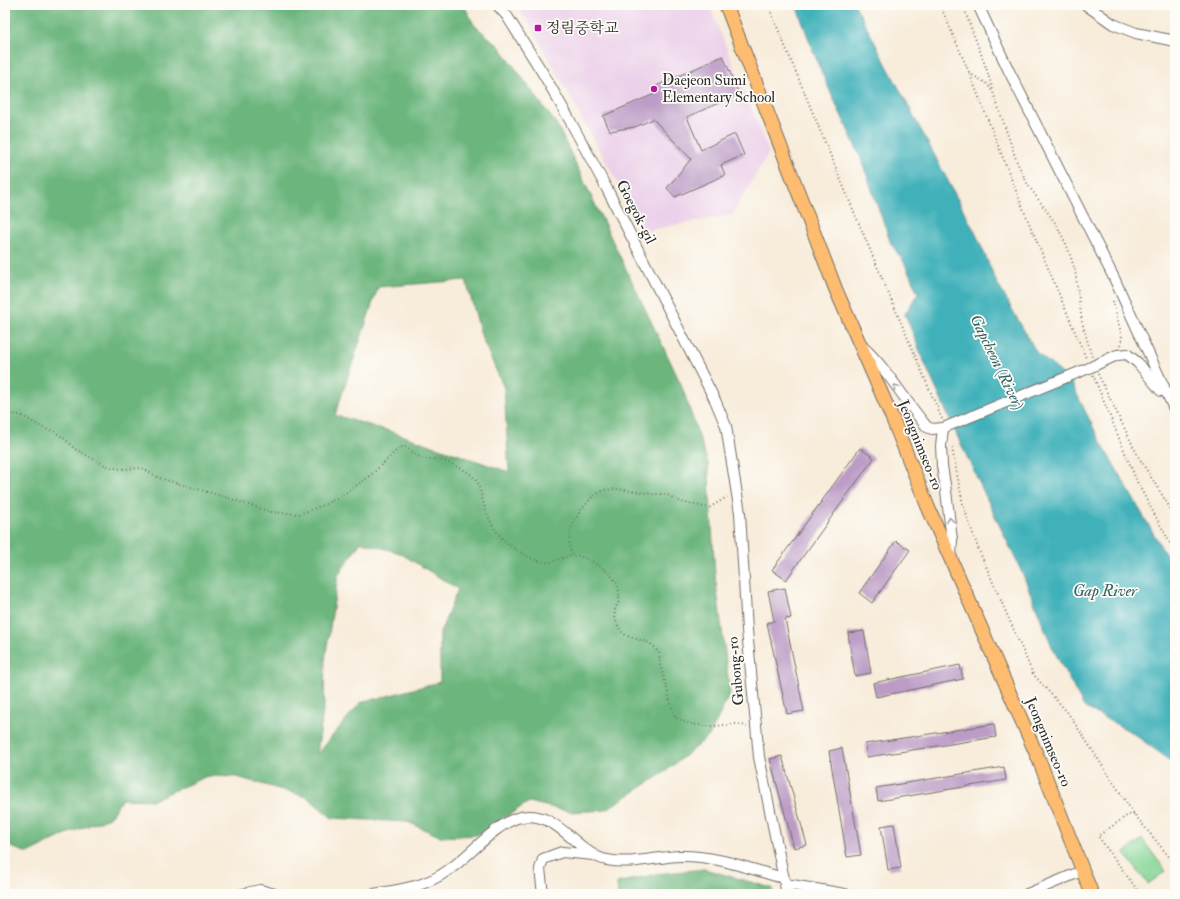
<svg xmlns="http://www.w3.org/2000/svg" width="1180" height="899" font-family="'IM FELL Double Pica','Noto Serif KR',serif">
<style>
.built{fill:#ecd1ea}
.green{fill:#86d595;stroke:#588060}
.forest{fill:#6cb67e;stroke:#4c7054;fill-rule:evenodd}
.water{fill:#41b1ba;stroke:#366e72}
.building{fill:#bc9cc6}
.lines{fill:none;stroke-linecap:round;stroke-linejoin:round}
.minor-casing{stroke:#736f68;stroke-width:12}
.major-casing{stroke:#736f68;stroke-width:15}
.path{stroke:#736f68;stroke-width:2;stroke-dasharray:1 3;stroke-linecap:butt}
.minor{stroke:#fff;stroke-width:10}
.major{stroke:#fdbc6f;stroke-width:13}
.oneway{stroke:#a0a0a0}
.poi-dot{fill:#b5179e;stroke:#fdfcf7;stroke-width:1.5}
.labels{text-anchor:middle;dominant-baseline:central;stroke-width:3.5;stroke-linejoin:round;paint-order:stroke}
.poi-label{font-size:15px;fill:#2b2b2b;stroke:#fdfcf7;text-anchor:start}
.street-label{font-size:15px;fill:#2b2b2b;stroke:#fdfcf7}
.water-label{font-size:16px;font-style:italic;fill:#346164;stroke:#fdfcf7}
</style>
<rect width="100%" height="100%" fill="#fdfcf7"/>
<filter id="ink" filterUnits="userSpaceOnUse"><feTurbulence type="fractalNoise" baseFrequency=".025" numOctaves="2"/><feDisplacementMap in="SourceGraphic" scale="8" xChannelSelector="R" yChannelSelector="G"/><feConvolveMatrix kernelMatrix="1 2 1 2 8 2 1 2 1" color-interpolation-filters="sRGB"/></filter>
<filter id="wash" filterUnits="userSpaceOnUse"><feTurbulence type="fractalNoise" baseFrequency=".012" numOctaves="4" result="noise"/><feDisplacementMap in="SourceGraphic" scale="16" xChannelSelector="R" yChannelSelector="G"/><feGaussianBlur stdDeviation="0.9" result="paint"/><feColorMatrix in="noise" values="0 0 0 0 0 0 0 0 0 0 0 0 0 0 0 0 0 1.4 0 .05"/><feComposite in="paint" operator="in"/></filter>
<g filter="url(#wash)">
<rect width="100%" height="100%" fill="#f8ecda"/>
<polygon class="built" points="516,5 709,5 769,152 732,215 644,231 531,26"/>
<polygon class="green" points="1142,839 1166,871 1148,884 1124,853"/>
<g class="forest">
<path d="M5,5H464L474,25L499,46L557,125L681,384L708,463L715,575L730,693L710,735L665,772L605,810L571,812L529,802L477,835L441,837L408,822L332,818L307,797L237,777L207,776L153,800L122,799L109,818L66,834L28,853L5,845ZM466,280L482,338L504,388L509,472L389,431L335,415L378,287ZM361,542L400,553L458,589L440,633V682L360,703L317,754L324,704L325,660L338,575Z"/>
<polygon points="704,869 772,888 772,894 618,894 617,883 657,874"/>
</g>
<polygon class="water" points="796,5 855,5 976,234 997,283 1037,353 1070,380 1099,439 1175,571 1175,767 1164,756 1131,732 1084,707 1053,649 1024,577 960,442 925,364 905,314 918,293 904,262 891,244 860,156 820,69"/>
<g id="blocks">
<g class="building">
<polygon points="723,56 739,94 687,117 701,150 735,134 744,155 721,165 725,175 675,197 667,188 691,159 653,119 635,127 610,131 603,116 657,93 654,87"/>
<polygon points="860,448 874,458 786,580 772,570"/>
<polygon points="896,541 910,550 872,603 859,593"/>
<polygon points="785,588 791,618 785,619 804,711 787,714 767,623 774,621 768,591"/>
<polygon points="864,631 871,673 855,676 848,633"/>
<polygon points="960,665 963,679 876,697 873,683"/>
<polygon points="994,724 996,737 867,757 865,744"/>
<polygon points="842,748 861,855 847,857 829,751"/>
<polygon points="782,756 807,845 794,848 770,759"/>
<polygon points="1004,767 1006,780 878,801 876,788"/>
<polygon points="894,824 901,868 888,870 881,826"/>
</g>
</g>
</g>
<g filter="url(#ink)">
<use href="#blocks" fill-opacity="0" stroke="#736f68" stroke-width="1"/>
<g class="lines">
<defs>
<g id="minor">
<polyline points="497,5 507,16 544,75 568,117 607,189 715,400 726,426 740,513 747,630 759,757 787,894"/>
<polyline points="978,5 1008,69 1114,278 1175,411"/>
<polyline points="1086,5 1113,24 1136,33 1175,41"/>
<path d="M863,347C888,370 905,401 927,427L932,429L943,428L1089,368L1117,355L1127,354L1138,363L1161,391"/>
<polyline points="943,428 941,446 942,466 946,491 952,540 951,557"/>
<polyline points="786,884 845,894"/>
<polyline points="242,894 260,890 275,894"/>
<path d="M373,894C399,890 425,887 447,871C469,857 493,826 517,818C556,806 576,854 607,860C631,865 656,857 680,856C714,855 750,869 783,878"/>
<polyline points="543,894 540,869 543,859 562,852 594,855"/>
<polyline points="1027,894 1082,871"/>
</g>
<polyline id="major" points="726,5 836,290 891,415 928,507 1039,760 1092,894"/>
</defs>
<use href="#minor" class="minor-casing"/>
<use href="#major" class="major-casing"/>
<g class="path">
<polyline points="768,5 857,219 942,419"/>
<polyline points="940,5 969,72 1024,211 1086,358"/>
<path d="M964,5C967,20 973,32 978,46C984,61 989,76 993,91"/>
<polyline points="969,73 986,83 993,92 1017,162 1028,185 1056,224 1067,246 1075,270 1082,322 1092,357"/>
<polyline points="1113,301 1122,337 1121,345"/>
<polyline points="1098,374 1138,456 1175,516"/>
<polyline points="1093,375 1138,484 1175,552"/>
<path d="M5,408L10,414L21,415L45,429L54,431L66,440L75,449L99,462L109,467L122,469L142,468L159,478L222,496L271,512L299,514L324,505L340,497L370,476L398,449L404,446C410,449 415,455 421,458C426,459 432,459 436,459C446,461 468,470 474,478C479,483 480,491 482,497C486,513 492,529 504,540C513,549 536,564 550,562C561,560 570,552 582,557C599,563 622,578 619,599C619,603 617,604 616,607C613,613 616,622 619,628C626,641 643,637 653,646C655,647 657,651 659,653C660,656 659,661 660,665C666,682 669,700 675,717C686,724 699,726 712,726C725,726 735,721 747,727"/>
<polyline points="952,448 963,505 978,548 1033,674 1068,713 1134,814 1175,864"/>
<polyline points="572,555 569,545 571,528 580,511 593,496 604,490 618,489 653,494 666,494 681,502 709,508 727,497"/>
<polyline points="1134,814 1128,815 1098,836 1140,894"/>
</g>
<use href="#minor" class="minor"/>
<use href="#major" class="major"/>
</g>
<defs><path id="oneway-chevron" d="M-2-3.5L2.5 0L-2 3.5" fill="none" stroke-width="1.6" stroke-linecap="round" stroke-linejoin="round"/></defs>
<g class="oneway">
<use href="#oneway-chevron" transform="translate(896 387) rotate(-127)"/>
<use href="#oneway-chevron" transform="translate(950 520) rotate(-97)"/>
</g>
</g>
<g class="poi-dot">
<rect x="534" y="24" width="8" height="8" rx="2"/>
<circle cx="654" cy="89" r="4"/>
</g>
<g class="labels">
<g class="poi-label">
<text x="546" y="28">정림중학교</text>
<text x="662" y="80">Daejeon Sumi<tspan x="662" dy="17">Elementary School</tspan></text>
</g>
<g class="street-label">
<text transform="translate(636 212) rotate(63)">Goegok-gil</text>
<text transform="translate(920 445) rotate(68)">Jeongnimseo-ro</text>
<text transform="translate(736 671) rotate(-95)">Gubong-ro</text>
<text transform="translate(1048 742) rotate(67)">Jeongnimseo-ro</text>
</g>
<g class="water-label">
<text transform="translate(997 362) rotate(64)">Gapcheon (River)</text>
<text x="1105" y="591">Gap River</text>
</g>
</g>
<rect width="1180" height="899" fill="none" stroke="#fdfcf7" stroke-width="20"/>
</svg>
